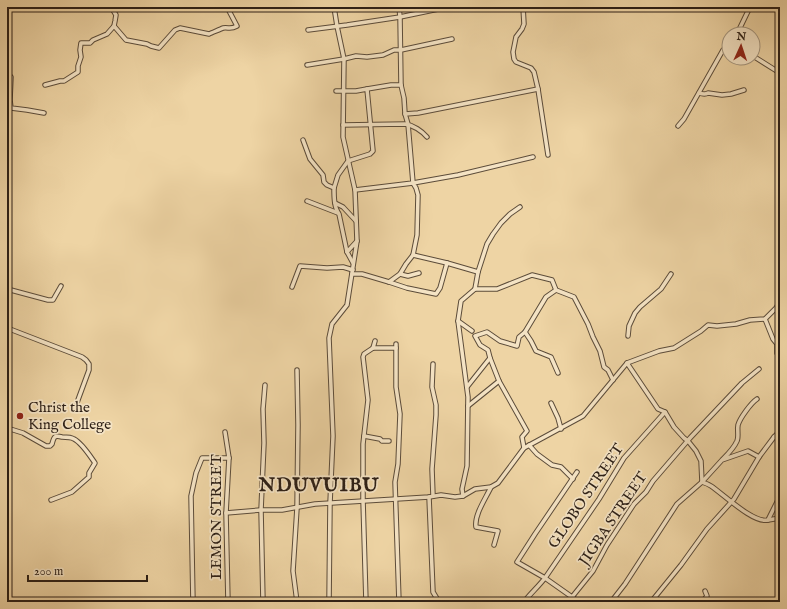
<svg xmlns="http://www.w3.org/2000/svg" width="787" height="609" font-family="'IM FELL English',serif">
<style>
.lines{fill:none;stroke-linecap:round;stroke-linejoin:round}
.street-casing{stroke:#5c4c3a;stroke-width:5.5}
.street{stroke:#f4e3c4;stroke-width:3.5}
.poi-dot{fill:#8f2418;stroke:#f4e3c4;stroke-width:1.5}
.labels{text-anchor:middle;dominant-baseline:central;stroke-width:3.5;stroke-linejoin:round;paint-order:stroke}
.poi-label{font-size:15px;fill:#2c1f16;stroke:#f4e3c4;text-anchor:start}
.street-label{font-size:15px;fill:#2c1f16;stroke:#f4e3c4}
.district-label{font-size:19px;font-weight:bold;letter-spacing:1px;fill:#2c1f16;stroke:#f4e3c4}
</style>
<rect width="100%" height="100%" fill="#eed4a4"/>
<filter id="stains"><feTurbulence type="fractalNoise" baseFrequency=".005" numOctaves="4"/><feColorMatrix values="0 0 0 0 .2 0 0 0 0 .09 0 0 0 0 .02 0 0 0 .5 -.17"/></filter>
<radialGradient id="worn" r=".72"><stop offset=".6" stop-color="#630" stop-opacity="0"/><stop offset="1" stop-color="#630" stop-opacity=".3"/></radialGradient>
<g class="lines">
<defs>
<g id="street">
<polyline points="334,7 337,26 344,59 343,137 355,190 357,241"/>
<polyline points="399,7 400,17 401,85"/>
<polyline points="523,7 524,24 522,29 516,37 513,52 514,59 516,62 531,68 534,72 538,89 548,155"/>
<path d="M114,26L126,40L147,44L151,46L159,48L175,30L180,28L209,34C211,33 221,29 223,28C229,27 230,30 237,26L227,7"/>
<polyline points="308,30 347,25 400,17 448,7"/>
<polyline points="737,34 750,7"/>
<polyline points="753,56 780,73"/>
<polyline points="307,65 344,59 356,56 367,57 383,55 394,50 401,50 452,39"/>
<polyline points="7,73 11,77 10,100 11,108 27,110 44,113"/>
<polyline points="45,85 60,81 64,81 78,72 78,66 81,57 80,50 81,43 90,43 93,40 107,34 114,26 115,21 116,15 113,10"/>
<polyline points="367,89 391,85 401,85 404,98 405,114 418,113 538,89"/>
<path d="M699,93C702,94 705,95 708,93L722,95L731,94L744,90"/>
<path d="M343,125L405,124C413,125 422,131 427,137"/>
<polyline points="678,126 684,119 723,50 729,46"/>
<path d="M303,140L310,159L323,175L324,182L327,185L334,188C334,197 334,207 339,214L347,252L353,263"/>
<polyline points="334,188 338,175 348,161 370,154 373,151 367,89 356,91 336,91"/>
<polyline points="355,190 413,183 408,124 405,114"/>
<polyline points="307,201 338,213"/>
<polyline points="335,203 343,207 356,221"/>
<polyline points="413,255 447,263 478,272"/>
<polyline points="352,274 362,274 389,282 400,274 406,264 413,255 417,235 418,195 416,188 413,183 458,175 533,157"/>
<polyline points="400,274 408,276 419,273"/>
<polyline points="389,282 407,288 436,294 440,288 447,263"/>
<polyline points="292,287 300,266 327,268 343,267 353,270"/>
<polyline points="7,289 48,300 53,300 61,286"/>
<polyline points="475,289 497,289 532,275 552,280 556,290 574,297 588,324 593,337 600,351 604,367 608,370 613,380"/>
<polyline points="765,319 773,339 777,344 777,353"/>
<polyline points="458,321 472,331"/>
<polyline points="7,328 82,357 86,360 89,364 89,370 75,408"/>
<polyline points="525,332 531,341 536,351 551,357 558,373"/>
<polyline points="628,336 629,326 635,313 640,307 661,289 671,274"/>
<polyline points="396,344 396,387 400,414 398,464 395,482 399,602"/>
<polyline points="373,348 396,348"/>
<polyline points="490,358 499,381 527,431 522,437 524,448"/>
<polyline points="627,363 659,351 674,348 701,331 708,325 717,326 736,324 750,320 765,319 776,308 780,301"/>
<polyline points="433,364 432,387 436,405 436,415 432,469 433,496"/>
<polyline points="297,370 298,425 297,508 293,571 297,602"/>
<polyline points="467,387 490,358 488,350 480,345 475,336 487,332 500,341 517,346 519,337 525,332 546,297 556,290"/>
<polyline points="551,403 558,418 561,429"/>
<polyline points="468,406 499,381"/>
<path d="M7,428L23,433L46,446H50L52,444C54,437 54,435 62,437C66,437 71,437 74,439C82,443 90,456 95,463L89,473V477L72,492L51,500"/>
<polyline points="225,432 229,458 226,513 228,602"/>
<polyline points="364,436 380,439 382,441 389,441"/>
<polyline points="774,437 780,439"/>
<polyline points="529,445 537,454 552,465 561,467 573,479"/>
<path d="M723,459C728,454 734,448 737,441C739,436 737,430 738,425C740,418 751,403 757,399"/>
<polyline points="577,472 535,534 517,562 545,578 572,597 593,571 607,545 634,504 646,492 653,481 690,438 742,383 759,369"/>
<path d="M702,482C705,483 708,484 711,486C723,494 754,524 768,520L780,496"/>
<path d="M491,487C486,498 474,515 476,527L498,531L494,545"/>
<polyline points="463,496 462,489 467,466 468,397 458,321 461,301 475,289 478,272 487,244 493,234 501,223 510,214 520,207"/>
<polyline points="429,497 433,592 439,602"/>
<polyline points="226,513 261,510 282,510 315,504 429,497 441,495 455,497 463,496 475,489 491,487 498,483 524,448 583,416 627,363 658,409 665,412 674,427 684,438 688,441 696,451 701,461 702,482"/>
<polyline points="768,520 780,518"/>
<polyline points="193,602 191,496 196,473 202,458 229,458"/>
<polyline points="263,602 261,510 264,443 263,409 265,385"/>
<polyline points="329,602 330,503 333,436 329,338 332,324 347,305 357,241 347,252"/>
<polyline points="366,602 363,500 363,444 368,400 363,357 364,354 373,348 375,341"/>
<path d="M524,602C530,594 538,587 545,578L599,499L624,458L665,412"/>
<polyline points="568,602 572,597 579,602"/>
<polyline points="611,602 625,584 677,504 702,482 722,460 748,451 759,457 774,437 780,431"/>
<polyline points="651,602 681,565 707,529 734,499 759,457"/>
<polyline points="702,602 707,596 705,591"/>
</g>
</defs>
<use href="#street" class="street-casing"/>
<use href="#street" class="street"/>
</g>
<circle class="poi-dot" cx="20" cy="416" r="4"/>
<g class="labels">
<g class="poi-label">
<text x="28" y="407">Christ the<tspan x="28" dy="17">King College</tspan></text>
</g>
<g class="street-label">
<text transform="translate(586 496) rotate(-56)">GLOBO STREET</text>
<text transform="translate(216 517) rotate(-90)">LEMON STREET</text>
<text transform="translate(613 519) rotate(-56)">JIGBA STREET</text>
</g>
<g class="district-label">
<text x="319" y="486">NDUVUIBU</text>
</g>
</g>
<rect width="787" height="609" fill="none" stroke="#eed4a4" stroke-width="24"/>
<rect x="8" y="8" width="771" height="593" fill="none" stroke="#2c1f16" stroke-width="2"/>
<rect x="12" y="12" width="763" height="585" fill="none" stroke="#2c1f16"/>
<g transform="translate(741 46) rotate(3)"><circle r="19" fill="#f4e3c4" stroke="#a4957e"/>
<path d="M0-3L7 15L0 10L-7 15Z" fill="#8f2418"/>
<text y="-6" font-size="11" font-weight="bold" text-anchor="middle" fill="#2c1f16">N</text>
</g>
<path d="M28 575v6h119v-6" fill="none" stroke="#2c1f16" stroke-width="2"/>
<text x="34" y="575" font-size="12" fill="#2c1f16" stroke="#f4e3c4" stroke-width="3" paint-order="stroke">200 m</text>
<rect width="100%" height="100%" filter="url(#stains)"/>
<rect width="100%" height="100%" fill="url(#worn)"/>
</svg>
